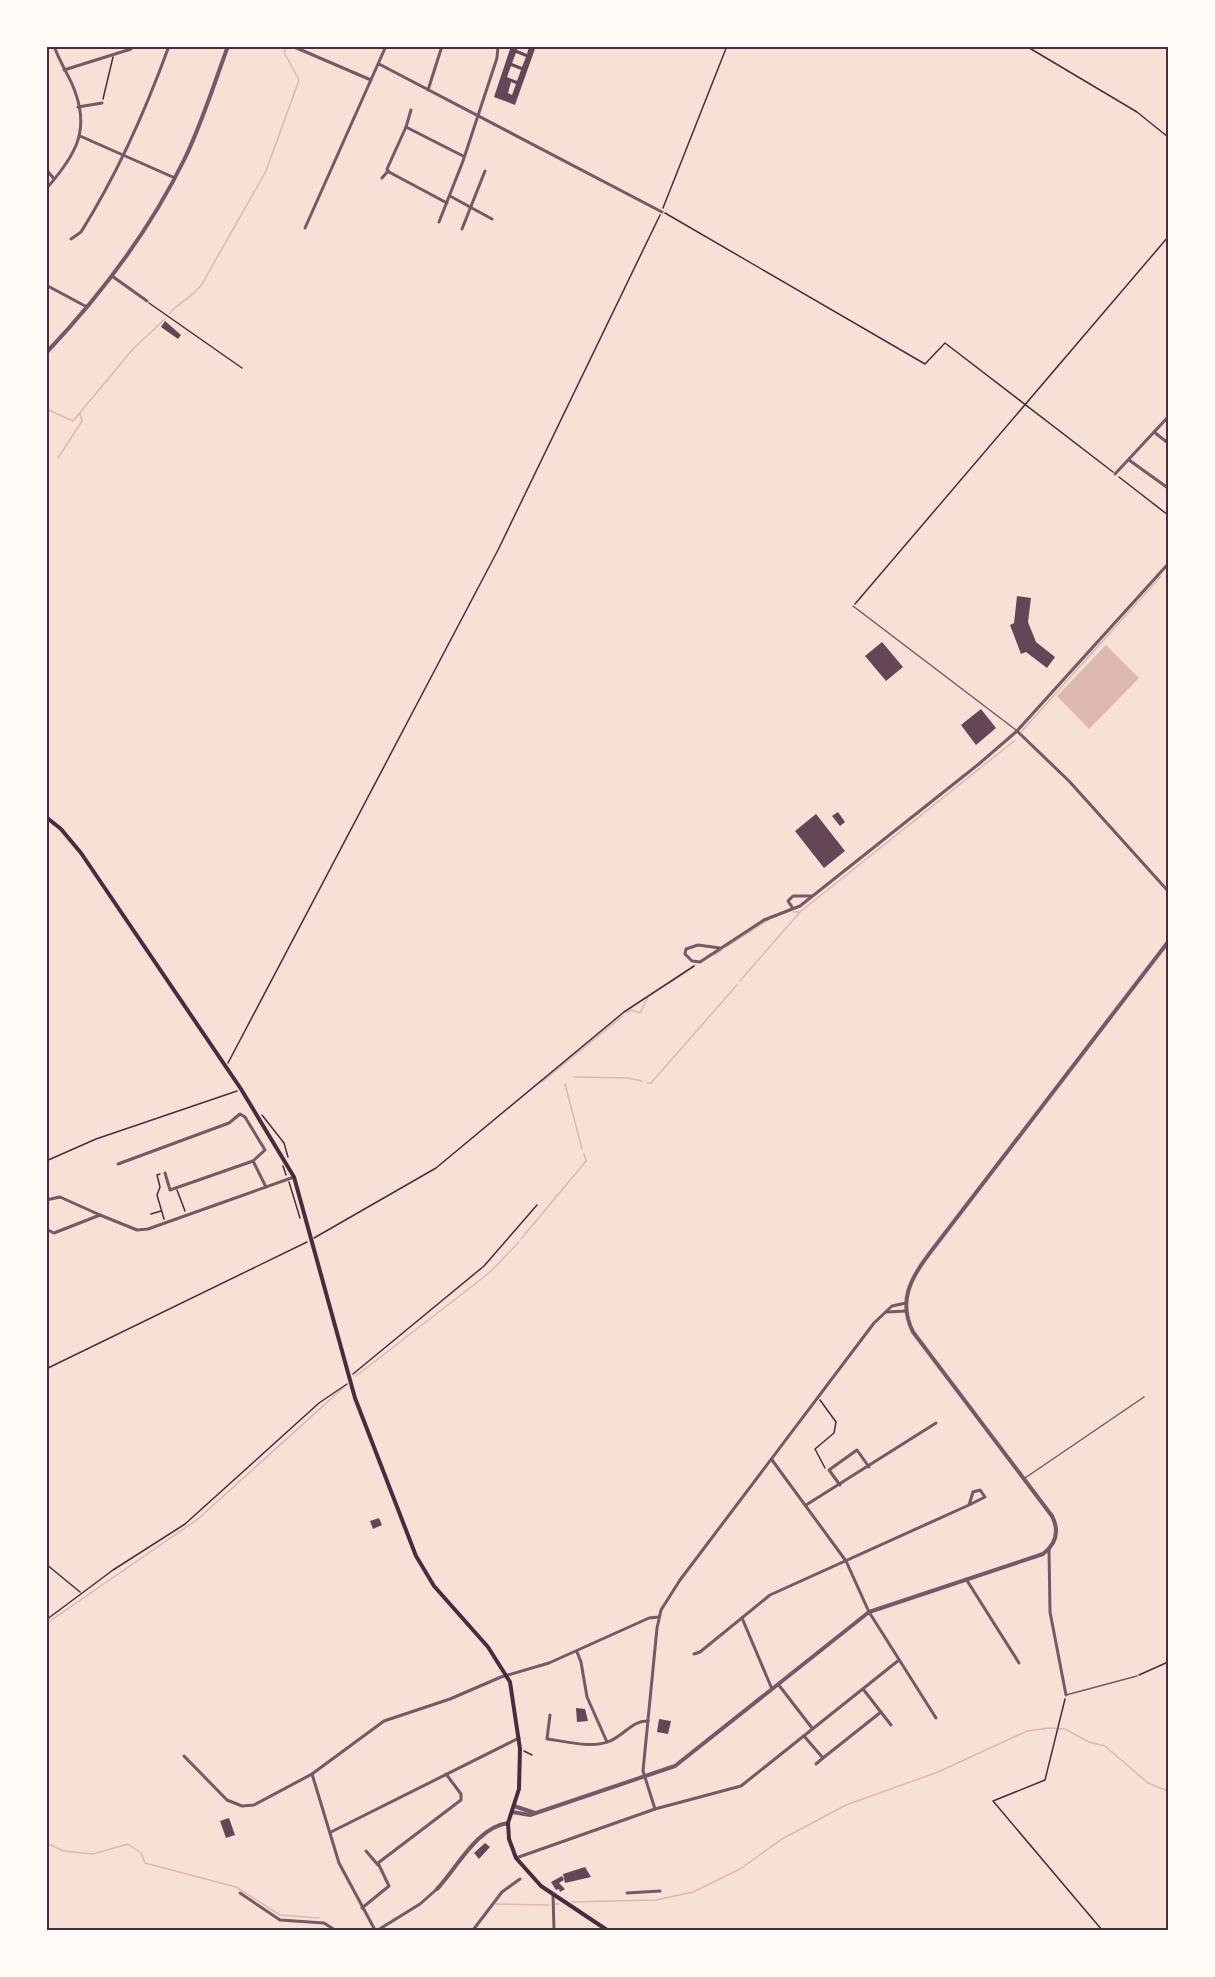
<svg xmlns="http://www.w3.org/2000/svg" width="1215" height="1977" font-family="'Space Grotesk',sans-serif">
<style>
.water{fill:#dcb8b0}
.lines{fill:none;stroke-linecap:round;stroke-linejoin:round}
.stream{stroke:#dcb8b0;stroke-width:1.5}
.building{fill:#644757;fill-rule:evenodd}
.path{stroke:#4a2c40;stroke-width:1.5}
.service{stroke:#755966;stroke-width:1.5}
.minor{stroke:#755966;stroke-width:3}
.tertiary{stroke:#755966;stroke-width:4}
.secondary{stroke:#4a2c40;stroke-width:4}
.neatline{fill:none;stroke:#4a2c40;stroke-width:2}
</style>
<rect width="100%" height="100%" fill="#f7e1d7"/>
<polygon class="water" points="1106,645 1139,678 1089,729 1057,696"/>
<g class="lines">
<g class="stream">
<path d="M170,313C180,301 193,297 202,284L266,171L299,80L284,52L287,47"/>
<polyline points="46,409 73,421 133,349 165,319"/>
<polyline points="58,458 82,421 80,414"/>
<polyline points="1022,731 1161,576"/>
<polyline points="793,912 799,912"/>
<polyline points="726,947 768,920"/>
<polyline points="714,955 722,950"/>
<polyline points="740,981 800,912 1014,741"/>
<polyline points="670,983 696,965"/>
<polyline points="627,1013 631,1010 640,1013 648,997"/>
<polyline points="574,1077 628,1078 642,1081"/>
<polyline points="542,1082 623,1016"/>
<polyline points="647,1083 651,1083 737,985"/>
<polyline points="565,1084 582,1149"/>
<polyline points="521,1239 586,1161 584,1154"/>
<polyline points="356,1376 489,1273 519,1242"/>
<polyline points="50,1621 198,1519 344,1387"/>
<polyline points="46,1843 64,1851 93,1854 128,1844 141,1853 145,1863 236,1887 280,1915 319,1918"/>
<polyline points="572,1902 656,1900 693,1892 740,1869 782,1839 846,1805 938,1772 1027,1731 1049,1728 1065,1729 1089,1742 1105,1746 1148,1783 1168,1791"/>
<polyline points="496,1904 549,1905"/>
<polyline points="554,1904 559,1904"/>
</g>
</g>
<g class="building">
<path d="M511,46H518L517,50L527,54L529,47L536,46L515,105L494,97ZM516,53L526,57L522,67L512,63ZM511,66L521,70L517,81L507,77ZM511,82L516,84L512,95L508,93Z"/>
<polygon points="165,321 181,335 178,339 161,327"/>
<polygon points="1017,596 1031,598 1028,622 1036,642 1055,657 1047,668 1026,652 1021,654 1010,625 1014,623"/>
<polygon points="882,642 903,667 886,681 865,656"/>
<polygon points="981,709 996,728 976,745 961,725"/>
<polygon points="838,812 845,822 840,826 832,816"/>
<polygon points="816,814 845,851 824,868 795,831"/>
<polygon points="379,1518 382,1525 373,1529 370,1521"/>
<polygon points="576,1708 585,1709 588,1721 577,1722"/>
<polygon points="659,1719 671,1721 668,1734 657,1732"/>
<polygon points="229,1818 235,1835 226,1838 220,1821"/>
<polygon points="485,1843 490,1847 479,1859 474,1853"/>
<polygon points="585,1867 591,1877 565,1883 563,1874"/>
<polygon points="562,1876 564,1880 559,1883 565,1889 560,1892 559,1889 556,1890 551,1882"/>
</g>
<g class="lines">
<g class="path">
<polyline points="1026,46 1137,112 1168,137"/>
<polyline points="103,99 113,57"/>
<polyline points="663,208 727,46"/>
<polyline points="665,213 925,364 945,343 1113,472"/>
<polyline points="149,303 242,368"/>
<polyline points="1119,477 1168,515"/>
<polyline points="855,604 1168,237"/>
<polyline points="228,1063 498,550 660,215"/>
<polyline points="262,1115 284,1143 288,1157"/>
<polyline points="46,1161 96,1139 237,1091"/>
<polyline points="283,1166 286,1175"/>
<polyline points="160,1174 157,1175 160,1187 157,1195 164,1219"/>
<polyline points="289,1182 300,1218"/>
<polyline points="177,1190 185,1211"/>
<polyline points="151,1214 161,1211"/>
<polyline points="314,1238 436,1168 624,1012 694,966"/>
<polyline points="46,1369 307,1242"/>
<polyline points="353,1374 484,1266 537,1205"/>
<polyline points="820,1400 836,1422 834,1433 815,1449 825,1468"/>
<polyline points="46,1564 80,1592"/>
<polyline points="46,1620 113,1570 185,1524 319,1403 347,1384"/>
<polyline points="1139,1675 1168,1662"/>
<polyline points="1065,1699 1045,1780 993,1801 1102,1930"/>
<polyline points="524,1751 532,1755"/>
</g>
<g class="service">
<polyline points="853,606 1016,730"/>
<polyline points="1025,1478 1144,1397"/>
<polyline points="1066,1695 1137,1676"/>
</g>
<g class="minor">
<polyline points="292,46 371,80"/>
<polyline points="379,64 662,212"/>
<polyline points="64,70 131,49"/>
<polyline points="428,90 442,46"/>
<polyline points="78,107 102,103"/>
<polyline points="406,127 411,110"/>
<polyline points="80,136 175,178"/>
<polyline points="46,169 54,179"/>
<polyline points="382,178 388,171"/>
<path d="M46,189C76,155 92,129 72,84C66,71 59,60 54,46"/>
<polyline points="450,196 492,219"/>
<polyline points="447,203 389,172 387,169 406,127 463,156"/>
<polyline points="439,222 463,161 497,58 498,46"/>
<polyline points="305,228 386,46"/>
<polyline points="462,229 485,171"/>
<path d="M71,239L81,232C118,173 145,112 169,46"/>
<polyline points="112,276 147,301"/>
<polyline points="46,285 87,307"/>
<polyline points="1154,432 1168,443"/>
<polyline points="1129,460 1168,488"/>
<polyline points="1115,474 1168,417"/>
<polyline points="1017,731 1069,781 1168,891"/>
<polyline points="792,907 788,901 793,896 812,896"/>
<polyline points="720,948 698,945 686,949 685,954 692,961 700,962 764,920 800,906 980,763 1017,731 1168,564"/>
<polyline points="118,1164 229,1123 240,1114 245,1117 265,1150 253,1161 266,1187"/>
<polyline points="165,1173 170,1190 253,1161"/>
<polyline points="46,1200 60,1197 100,1215 54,1233 46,1229"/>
<polyline points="100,1215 137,1230 148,1229 294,1177"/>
<polyline points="887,1312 906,1311"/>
<polyline points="772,1460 846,1561 869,1612 936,1718"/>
<polyline points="840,1485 829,1470 857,1450 869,1467"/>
<polyline points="806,1505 936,1423"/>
<polyline points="1049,1549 1050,1612 1066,1695"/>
<polyline points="966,1579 1019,1663"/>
<polyline points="742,1618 772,1689"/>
<polyline points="577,1652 581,1662 587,1697 607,1742"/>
<polyline points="694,1654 700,1652 770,1595 969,1505 973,1492 980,1490 985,1497 969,1505"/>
<polyline points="778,1684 812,1728"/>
<polyline points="863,1689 891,1725"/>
<path d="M550,1715L547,1739C565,1741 592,1749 610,1741C623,1736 633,1720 648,1721"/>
<polyline points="804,1736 823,1758 881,1712"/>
<polyline points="184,1756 227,1800 242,1806 254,1805 312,1774 384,1721 450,1699 501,1677 549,1663 649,1618 659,1617"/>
<polyline points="816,1764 823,1758"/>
<polyline points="312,1774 339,1863 375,1930"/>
<polyline points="655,1809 643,1771 657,1628 661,1610 680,1580 874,1323 892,1306 906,1303"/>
<polyline points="331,1832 519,1738"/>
<polyline points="366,1851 378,1865"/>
<polyline points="516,1858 655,1809 741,1786 899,1660"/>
<polyline points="240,1893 280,1920 324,1923 335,1930"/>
<polyline points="627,1893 660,1891"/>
<polyline points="553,1895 554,1930"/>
<polyline points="362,1908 389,1886 378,1863 461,1800 461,1794 446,1774"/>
<polyline points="378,1930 420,1904 437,1889"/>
<polyline points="473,1930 502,1892 520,1879"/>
</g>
<g class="tertiary">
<path d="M46,353C101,295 150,230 185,158C202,123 214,84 228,46"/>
<polyline points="514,1806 535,1813"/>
<path d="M512,1812L530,1815L675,1766L869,1612L1043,1554C1056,1544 1060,1532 1052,1516L913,1332C898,1302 910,1279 929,1254L1168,942"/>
<path d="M437,1889C457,1868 477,1827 508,1823"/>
</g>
<polyline class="secondary" points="46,817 61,829 81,853 241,1089 294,1177 355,1398 416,1556 434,1586 488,1647 510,1682 520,1749 519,1789 508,1823 509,1839 516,1858 541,1886 607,1930"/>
</g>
<rect width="1215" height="1977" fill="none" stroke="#fffaf5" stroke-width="96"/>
<rect x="48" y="48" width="1119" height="1881" class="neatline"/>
</svg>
